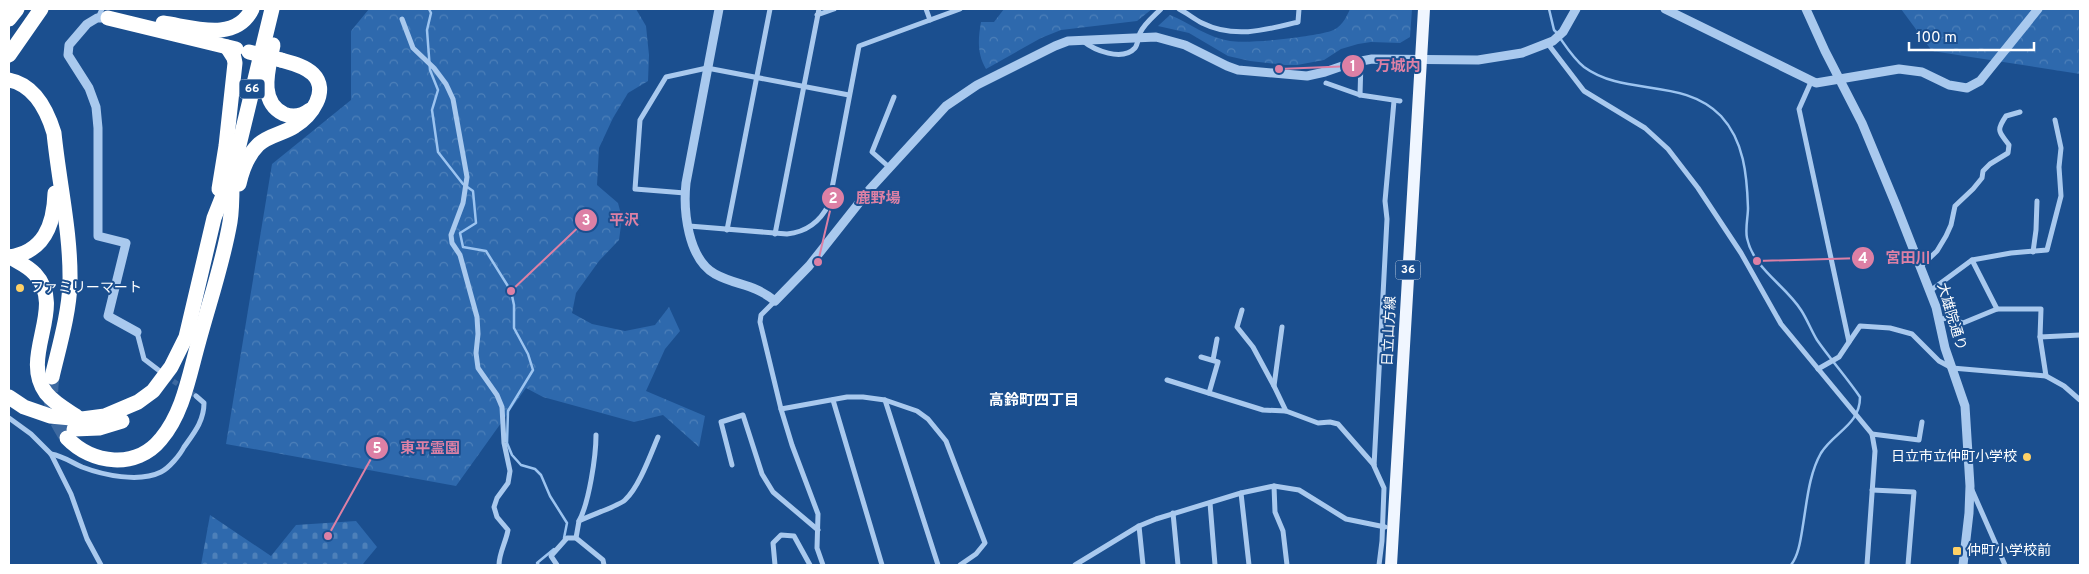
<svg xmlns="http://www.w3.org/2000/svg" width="2089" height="574" font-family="Overpass,'Noto Sans JP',sans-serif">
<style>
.forest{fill:url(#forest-crowns)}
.cemetery{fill:url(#cemetery-stones)}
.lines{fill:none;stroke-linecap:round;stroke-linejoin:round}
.stream{stroke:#9cc4f0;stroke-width:2.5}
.minor-tunnel{stroke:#3d69a0;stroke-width:5;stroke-dasharray:5 2.5;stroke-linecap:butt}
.motorway-tunnel{stroke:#3d69a0;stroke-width:15;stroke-dasharray:15 8;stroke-linecap:butt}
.minor{stroke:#a9c9ee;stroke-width:5}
.tertiary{stroke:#a9c9ee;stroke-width:9}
.primary{stroke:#f0f6ff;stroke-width:12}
.motorway{stroke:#fff;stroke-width:15}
.motorway-bridge{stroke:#fff;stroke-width:15}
.poi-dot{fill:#ffd166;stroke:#1b4f8f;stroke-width:2}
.labels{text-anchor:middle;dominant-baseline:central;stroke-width:4;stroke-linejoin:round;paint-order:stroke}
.shield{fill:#1b4f8f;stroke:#bbcadd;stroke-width:1}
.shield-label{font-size:12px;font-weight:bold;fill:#fff}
.poi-label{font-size:14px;fill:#fff;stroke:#1b4f8f;text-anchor:start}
.street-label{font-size:14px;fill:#fff;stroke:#1b4f8f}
.neighbourhood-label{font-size:15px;font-weight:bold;fill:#fff;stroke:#1b4f8f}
.leader{fill:none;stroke:#dd80a5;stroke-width:2}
.callout-dot{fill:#dd80a5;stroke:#1b4f8f;stroke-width:2}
.mark-label{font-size:15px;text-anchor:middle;font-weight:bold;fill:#fff}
.callout-label{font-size:15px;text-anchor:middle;font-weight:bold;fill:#dd80a5;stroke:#1b4f8f;stroke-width:4;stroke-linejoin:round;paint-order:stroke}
</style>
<defs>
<pattern id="forest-crowns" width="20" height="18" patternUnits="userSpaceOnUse" patternTransform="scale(1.25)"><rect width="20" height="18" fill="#2e69ad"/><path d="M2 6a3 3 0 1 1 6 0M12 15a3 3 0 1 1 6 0" fill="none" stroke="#4d80b9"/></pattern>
<pattern id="cemetery-stones" width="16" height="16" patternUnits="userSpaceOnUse" patternTransform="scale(1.25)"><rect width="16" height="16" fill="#2e69ad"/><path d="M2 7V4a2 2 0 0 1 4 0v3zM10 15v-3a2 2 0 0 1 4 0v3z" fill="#4d80b9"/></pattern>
</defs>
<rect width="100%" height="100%" fill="#1b4f8f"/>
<g class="forest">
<polygon points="369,9 636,9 646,26 649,55 648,81 628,93 613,118 599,148 597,185 618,203 622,218 619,240 599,261 576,293 572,313 592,324 625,331 655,325 669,307 680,331 665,349 646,391 705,416 699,447 663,415 634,422 543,397 526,388 456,486 226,444 272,164 351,100 351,31"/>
<path d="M1004,9H1152L1137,21L1061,30L1041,38L986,69C977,54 978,39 981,22H994Z"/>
<path d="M1350,9H1412L1410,37L1400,43L1371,42L1358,44L1341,49L1324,60L1297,65H1285L1250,61L1228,56L1189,33L1158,26L1170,15C1190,23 1208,38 1230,41C1249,44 1312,37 1331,31C1341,28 1346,18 1350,9Z"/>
<polygon points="1901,9 2080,9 2080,74 1932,51"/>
</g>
<polygon class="cemetery" points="210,515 271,556 296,525 356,521 377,547 362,565 201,565"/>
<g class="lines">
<g class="stream">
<polyline points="429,9 431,13 427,30 430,70 438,90 432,110 438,152 463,184 473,191 476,223 460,233 463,247 486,251 511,291 514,305 514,328 528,354 533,370 508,411 507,443 512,455 521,465 535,469 541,475 550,496 567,523 564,538"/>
<polyline points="1549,9 1554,30 1557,33"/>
<path d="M1560,38C1567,48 1574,59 1584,67C1625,97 1683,77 1721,116C1744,141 1747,175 1748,208C1748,217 1745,229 1747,238C1753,268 1785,285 1801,310C1807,319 1811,330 1817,340C1831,360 1847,378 1860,397C1860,425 1834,432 1821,453C1809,474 1807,501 1803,525C1801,537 1799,555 1791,565"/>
<polyline points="539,565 537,563 554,549"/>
</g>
<polyline class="minor-tunnel" points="167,377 196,396"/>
<path class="motorway-tunnel" d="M52,377C48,404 53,416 67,438"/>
<g class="minor">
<polyline points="926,9 930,20"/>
<path d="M1179,9C1187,13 1194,19 1202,23C1234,39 1266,30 1298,22L1299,9"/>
<polyline points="817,15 834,9"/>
<polyline points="98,18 102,9"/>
<path d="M402,19L413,48L434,68L446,84L453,99L467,177L463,203L451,235L452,243L460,255L477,317L478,334L476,353L478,368L497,395L502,407L504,443L510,471L508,483L497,498L494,507L497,517L508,530C506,542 499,553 499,565"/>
<path d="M1083,41C1094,50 1122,62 1135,48C1138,44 1138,38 1140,33C1144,24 1154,16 1161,9"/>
<polyline points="1548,44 1584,91 1645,128 1668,149 1698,188 1741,253 1781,324 1872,434 1875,451 1867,565"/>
<polyline points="1811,82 1799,109 1849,342 1839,357 1818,369"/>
<polyline points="1326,83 1360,95 1400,101"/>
<polyline points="1360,95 1361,61"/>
<polyline points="889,167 872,152 894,97"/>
<polyline points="685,193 635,189 640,120 666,77 707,68 849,95"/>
<path d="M689,226L787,234C807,232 820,222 829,204L859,46L960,9"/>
<polyline points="727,230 770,9"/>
<polyline points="775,234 819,9"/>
<polyline points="2033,252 2036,230 2037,201"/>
<polyline points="1972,260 1997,309"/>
<path d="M1920,267L1937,251L1946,236L1951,225L1955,206L1973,189L1982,178L1983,171L1990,164L2008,153L2009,145C2000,132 1995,132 2006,116L2020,112"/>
<polyline points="1930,291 1972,260 2011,253 2047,250 2061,196 2059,167 2061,148 2055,120"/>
<polyline points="775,301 761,315 760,322 781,409 792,445 818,514 817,548 823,565"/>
<polyline points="1242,310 1237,327 1253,347 1274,386"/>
<polyline points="1940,319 1950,318 1963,323 1997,309 2041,309 2040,337 2080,335"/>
<polyline points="1282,327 1274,386 1286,411"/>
<polyline points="137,332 144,359 161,372"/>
<polyline points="2040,337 2046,376"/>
<polyline points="1849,342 1860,326 1890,328 1912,334 1939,361 1952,368 2046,376 2064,386 2080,400"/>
<polyline points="1201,357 1218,362 1209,393"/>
<polyline points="1213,360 1217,339"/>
<polyline points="1167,380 1263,410 1286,411 1318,423 1330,422 1338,424 1374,465"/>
<polyline points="833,400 882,565"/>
<polyline points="885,400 938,565"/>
<polyline points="781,409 847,397 863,397 885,400 917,411 928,419 946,441 985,543 976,554 960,565"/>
<polyline points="9,418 31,434 51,454 71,494 87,539 101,565"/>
<polyline points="1872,434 1919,440 1922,422"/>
<path d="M51,454C63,456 71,462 82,467C103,475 139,483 161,472C169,468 180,455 184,447C194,433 204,421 204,403L196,396"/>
<polyline points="732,465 721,422 743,415 762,474 773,492 818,530"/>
<polyline points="1274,486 1275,512 1283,531 1287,565"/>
<polyline points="1872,490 1914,492 1908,565"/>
<polyline points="1972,490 2005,565"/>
<polyline points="1241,493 1249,565"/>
<polyline points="1210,503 1215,565"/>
<polyline points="1173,513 1178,565"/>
<path d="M579,521C589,503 596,456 596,435"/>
<polyline points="1139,526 1143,565"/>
<path d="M576,538L579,521C588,516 621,505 625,500C639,487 650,456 658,437"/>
<polyline points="557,565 551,556 567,538 576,538 603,560 604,565"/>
<polyline points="775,565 773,543 781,535 794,536 810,565"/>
<polyline points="1075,565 1139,526 1156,519 1241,493 1274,486 1299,490 1346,519 1385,527"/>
<polyline points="1379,565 1382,541 1384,488 1374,466 1387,219 1385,201 1394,101"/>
</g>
<g class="tertiary">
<path d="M719,9L686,183C683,211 688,259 715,274C737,286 753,283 775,301L809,266L870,189L946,106L977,85L1055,46L1068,41L1156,37L1185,45L1227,66L1238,70L1307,76L1325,72L1351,63L1372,59L1478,60L1522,53L1553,41L1563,32L1576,9"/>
<polyline points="1665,9 1816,83 1899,69 1922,72 1949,85 1967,88 1980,81 2038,9"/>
<polyline points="1806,9 1825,51 1862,123 1896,205 1936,307 1945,348 1965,406 1970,486 1969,513 1963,565"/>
<polyline points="108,18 97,18 87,24 69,45 68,55 89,88 96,107 98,128 98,236 126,243 108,316 137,332"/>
</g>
<polyline class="primary" points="1391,565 1424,9"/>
<g class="motorway">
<polyline points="108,18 236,49"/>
<polyline points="9,19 17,9"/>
<path d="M163,23C192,27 236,43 252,9"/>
<path d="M273,45C269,67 257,101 284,114C293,118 302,116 310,110"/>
<polyline points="9,55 41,9"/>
<path d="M9,80C35,85 47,110 54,133C59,183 71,233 70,283C69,314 59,347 52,377"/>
<path d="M239,184C242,170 247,156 258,145C268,135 283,134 295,126C311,116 330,91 313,74C305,66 292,63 281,60"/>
<polyline points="219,189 226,146 235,63 234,58 227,47"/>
<path d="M9,257C44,252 54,225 55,193"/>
<path d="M10,257C18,262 28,266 35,274C67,308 19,356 46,393C54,403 65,409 76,416"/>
<polyline points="9,397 24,407 50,416 82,419 105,416 138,402 153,391 171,367 186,337 214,218 233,170 272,9"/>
<polyline points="74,429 99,428 122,421"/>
<path d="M67,438C92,464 136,470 161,439C183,413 189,376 198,344C209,303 223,263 230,222C232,210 232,197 232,184"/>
</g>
<polyline class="motorway-bridge" points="249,52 281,60"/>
</g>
<g class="poi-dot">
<circle cx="20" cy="288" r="5"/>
<circle cx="2027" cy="457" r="5"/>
<rect x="1952" y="546" width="10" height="10" rx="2.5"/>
</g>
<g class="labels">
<g class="shield">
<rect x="239.5" y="79.5" width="25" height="19" rx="4"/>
<rect x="1395.5" y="260.5" width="25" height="19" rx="4"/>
</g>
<g class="shield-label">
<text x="252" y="89">66</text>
<text x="1408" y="270">36</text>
</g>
<g class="poi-label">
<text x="30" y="288">ファミリーマート</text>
<text x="2017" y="457" text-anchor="end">日立市立仲町小学校</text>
<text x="1967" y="551">仲町小学校前</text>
</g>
<g class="street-label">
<text transform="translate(1951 317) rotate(73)">大雄院通り</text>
<text transform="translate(1390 331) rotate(-87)">日立山方線</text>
</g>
<g class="neighbourhood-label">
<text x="1034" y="401">高鈴町四丁目</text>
</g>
</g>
<path class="leader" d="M1279 69L1353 66M818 262L833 198M511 291L586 220M1757 261L1863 258M328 536L377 448"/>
<g class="callout-dot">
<circle cx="1279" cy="69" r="5"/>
<circle cx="818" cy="262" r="5"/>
<circle cx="511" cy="291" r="5"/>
<circle cx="1757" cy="261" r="5"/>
<circle cx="328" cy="536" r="5"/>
<circle cx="1353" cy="66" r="12"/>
<circle cx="833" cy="198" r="12"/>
<circle cx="586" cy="220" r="12"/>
<circle cx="1863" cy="258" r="12"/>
<circle cx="377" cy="448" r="12"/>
</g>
<g class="mark-label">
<text x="1353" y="71">1</text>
<text x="833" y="203">2</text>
<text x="586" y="225">3</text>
<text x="1863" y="263">4</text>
<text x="377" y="453">5</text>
</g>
<g class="callout-label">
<text x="1398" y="71">万城内</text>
<text x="878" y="203">鹿野場</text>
<text x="624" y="225">平沢</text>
<text x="1908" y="263">宮田川</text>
<text x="430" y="453">東平霊園</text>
</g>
<rect width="2089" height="574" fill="none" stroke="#ffffff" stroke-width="20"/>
<path d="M1909 42v8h125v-8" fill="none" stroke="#ffffff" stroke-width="2.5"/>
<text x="1916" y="42" font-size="15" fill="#ffffff" stroke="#1b4f8f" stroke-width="4" paint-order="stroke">100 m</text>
</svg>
